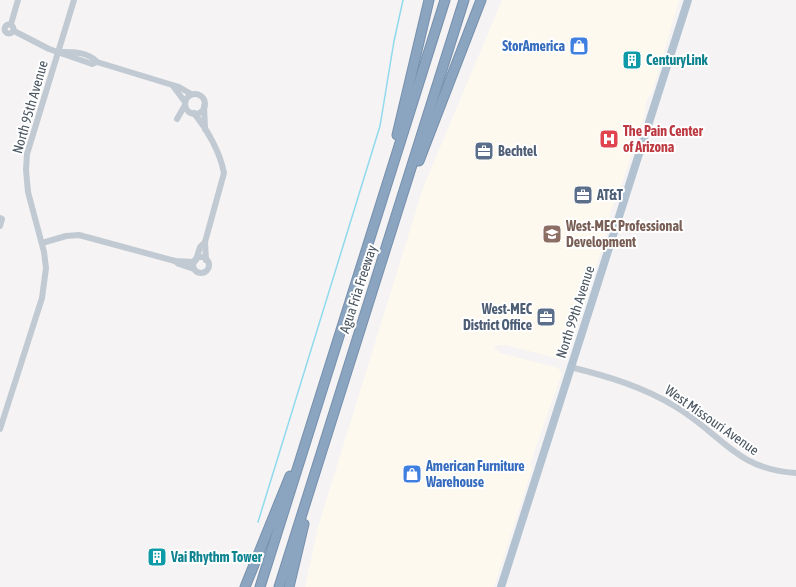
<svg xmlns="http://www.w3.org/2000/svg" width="796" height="587" font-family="'Asap Condensed',sans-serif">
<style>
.commercial{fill:#fdf9ef}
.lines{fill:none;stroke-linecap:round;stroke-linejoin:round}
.stream{stroke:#90daee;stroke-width:1.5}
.highway-casing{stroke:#7690ad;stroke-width:11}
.minor{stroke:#c1cad2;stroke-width:6}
.major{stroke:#b3c2d1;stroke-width:8}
.highway{stroke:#8ba5c1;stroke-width:9}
.labels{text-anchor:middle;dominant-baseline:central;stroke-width:4;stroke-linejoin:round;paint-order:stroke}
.shop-label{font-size:14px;font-weight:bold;fill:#366cbe;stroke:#fff;text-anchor:end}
.culture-label{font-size:14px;font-weight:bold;fill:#0d838f;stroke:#fff;text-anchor:start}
.street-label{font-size:14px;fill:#4a5661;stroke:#fff}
.health-label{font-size:14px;font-weight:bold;fill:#be3a42;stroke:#fff;text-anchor:start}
.service-label{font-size:14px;font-weight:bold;fill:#4e5e75;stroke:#fff;text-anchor:start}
.education-label{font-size:14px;font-weight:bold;fill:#785e54;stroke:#fff;text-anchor:start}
</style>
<rect width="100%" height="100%" fill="#f5f3f3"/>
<polygon class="commercial" points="502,0 679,0 652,93 647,99 644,117 618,195 611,210 602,248 575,331 564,357 560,359 506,345 493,346 500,353 558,368 562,373 537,444 530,464 532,469 494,587 305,587 318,527 423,188"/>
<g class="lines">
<polyline class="stream" points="258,522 380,126 394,41 403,0"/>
<defs>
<g id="highway">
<polyline points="397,135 429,0"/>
<polyline points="419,161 481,0"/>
<polyline points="245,587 290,476"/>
<polyline points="260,587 445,0"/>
<polyline points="279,587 464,0"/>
<polyline points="289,587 304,524"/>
</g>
</defs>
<use href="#highway" class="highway-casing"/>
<g class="minor">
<polyline points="11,24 18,0"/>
<circle cx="9" cy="29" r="4.5"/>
<polyline points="14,31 49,49 92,64 97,62"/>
<path d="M58,52C71,52 87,51 97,62L179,87L191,94"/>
<polyline points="173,86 185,102"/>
<circle cx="195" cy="104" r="10"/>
<polyline points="204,106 205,129"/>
<path d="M194,113C207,129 220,152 224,173L205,242L206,260"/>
<polyline points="177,119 185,105"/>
<polyline points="0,218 2,219 0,226"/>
<polyline points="42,243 66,236 79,235 175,261 194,262"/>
<circle cx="201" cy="265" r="8"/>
<polyline points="196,260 200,247 205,242"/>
<polyline points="175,261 179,264 194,269"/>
<path d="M570,367C607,376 644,387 676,407C723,435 735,469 796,473"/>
<polyline points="0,429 42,298 46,268 44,252 28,192 26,170 27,154 74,0"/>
</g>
<polyline class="major" points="501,587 688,0"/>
<use href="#highway" class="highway"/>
</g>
<defs>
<symbol id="shop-square" viewBox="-11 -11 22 22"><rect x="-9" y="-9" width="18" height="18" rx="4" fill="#3f7fe0" stroke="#fff"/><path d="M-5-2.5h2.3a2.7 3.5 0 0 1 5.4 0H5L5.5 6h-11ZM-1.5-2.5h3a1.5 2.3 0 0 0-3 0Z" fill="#fff"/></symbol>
<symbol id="building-square" viewBox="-11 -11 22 22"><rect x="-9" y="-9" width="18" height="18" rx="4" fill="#0f9aa8" stroke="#fff"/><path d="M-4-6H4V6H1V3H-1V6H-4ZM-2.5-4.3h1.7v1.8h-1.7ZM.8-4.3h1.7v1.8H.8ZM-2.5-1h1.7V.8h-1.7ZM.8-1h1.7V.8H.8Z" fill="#fff"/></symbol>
<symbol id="hospital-square" viewBox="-11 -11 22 22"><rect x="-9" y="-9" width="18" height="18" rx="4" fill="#e0444e" stroke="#fff"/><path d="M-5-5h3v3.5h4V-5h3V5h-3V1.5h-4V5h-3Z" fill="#fff"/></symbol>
<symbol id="office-square" viewBox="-11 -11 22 22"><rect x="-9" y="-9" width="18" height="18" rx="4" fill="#5c6f8a" stroke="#fff"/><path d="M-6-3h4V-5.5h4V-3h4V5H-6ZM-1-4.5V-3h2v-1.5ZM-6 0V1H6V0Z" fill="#fff"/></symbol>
<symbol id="university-square" viewBox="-11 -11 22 22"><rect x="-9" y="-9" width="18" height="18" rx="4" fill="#8d6e63" stroke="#fff"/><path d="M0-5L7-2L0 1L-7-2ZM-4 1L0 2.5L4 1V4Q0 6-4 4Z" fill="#fff"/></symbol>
</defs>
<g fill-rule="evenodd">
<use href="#shop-square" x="568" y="35" width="22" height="22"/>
<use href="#building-square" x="621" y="49" width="22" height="22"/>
<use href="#hospital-square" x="598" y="128" width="22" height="22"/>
<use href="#office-square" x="473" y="140" width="22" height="22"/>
<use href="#office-square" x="572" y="184" width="22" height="22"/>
<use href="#university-square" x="541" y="223" width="22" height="22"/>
<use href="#office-square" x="535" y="306" width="22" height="22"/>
<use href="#shop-square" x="401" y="463" width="22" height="22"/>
<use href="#building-square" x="146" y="546" width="22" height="22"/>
</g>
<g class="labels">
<g class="shop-label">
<text x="565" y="46">StorAmerica</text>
<text x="426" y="466" text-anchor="start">American Furniture<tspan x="426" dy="16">Warehouse</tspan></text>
</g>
<g class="culture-label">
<text x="646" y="60">CenturyLink</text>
<text x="171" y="557">Vai Rhythm Tower</text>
</g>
<g class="street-label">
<text transform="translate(30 107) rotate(-74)">North 95th Avenue</text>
<text transform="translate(358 289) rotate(-72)">Agua Fria Freeway</text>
<text transform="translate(575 312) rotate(-72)">North 99th Avenue</text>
<text transform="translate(712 420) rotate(35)">West Missouri Avenue</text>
</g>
<g class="health-label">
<text x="623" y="131">The Pain Center<tspan x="623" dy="16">of Arizona</tspan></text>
</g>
<g class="service-label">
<text x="498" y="151">Bechtel</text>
<text x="597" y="195">AT&amp;T</text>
<text x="532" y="309" text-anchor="end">West-MEC<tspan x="532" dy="16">District Office</tspan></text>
</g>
<g class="education-label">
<text x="566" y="226">West-MEC Professional<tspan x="566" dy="16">Development</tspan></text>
</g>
</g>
</svg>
